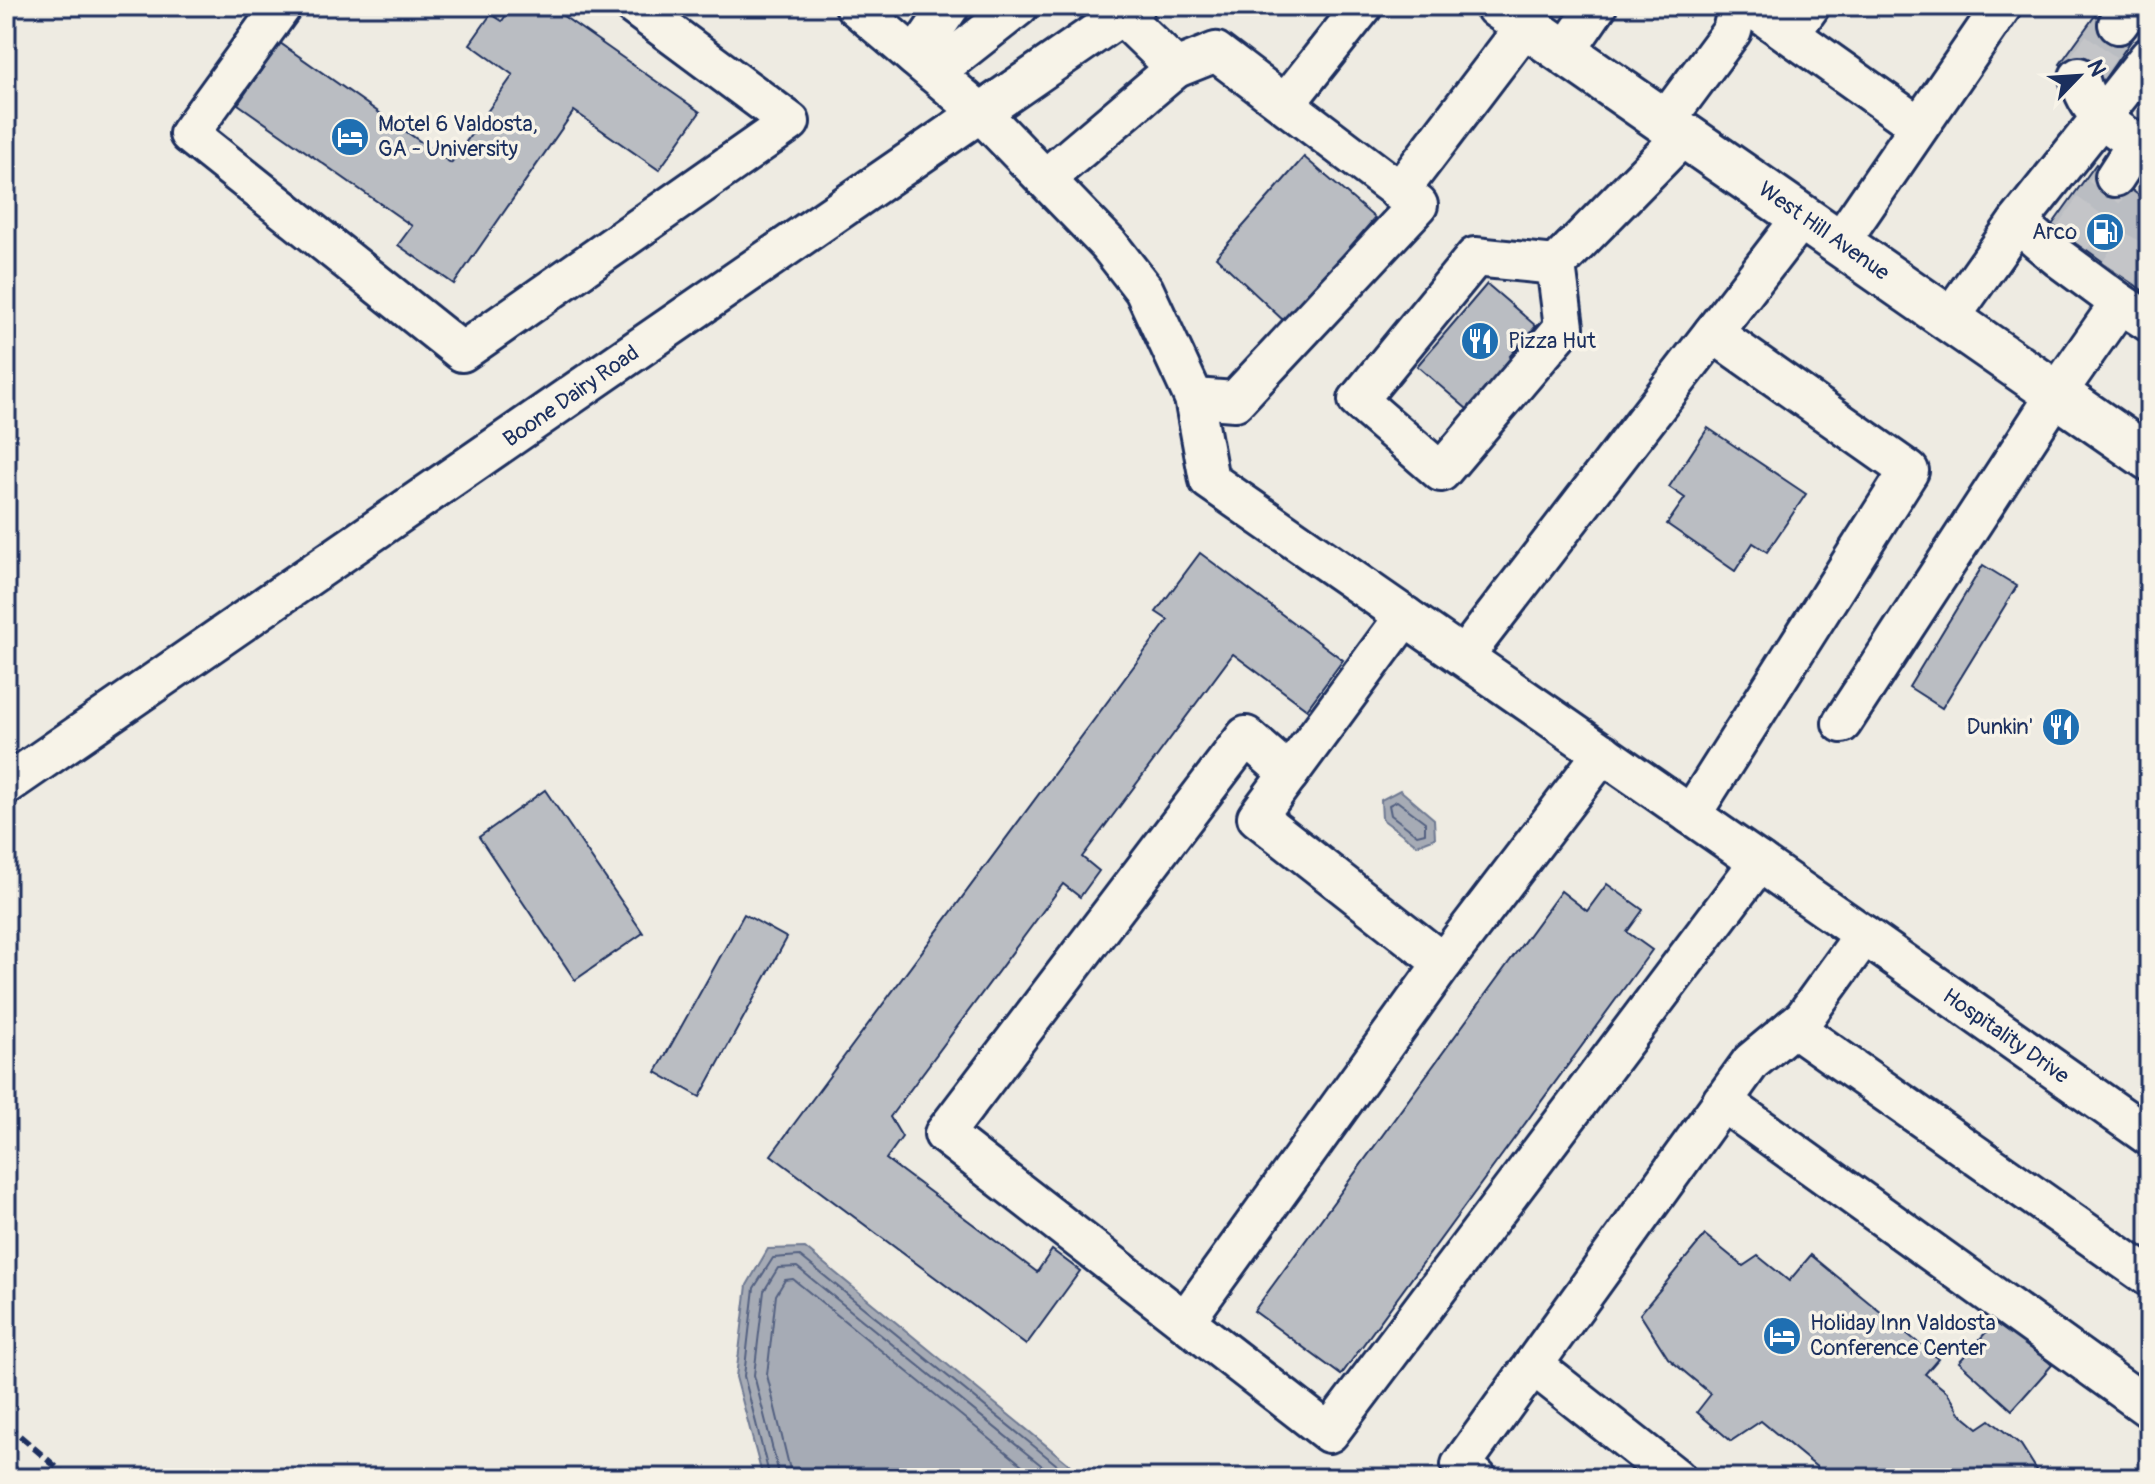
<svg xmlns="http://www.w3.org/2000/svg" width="2155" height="1484" font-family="Pangolin,sans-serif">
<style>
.water{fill:#a6abb5;stroke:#6e7992;stroke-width:2}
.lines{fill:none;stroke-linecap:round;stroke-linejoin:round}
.shore{stroke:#536181;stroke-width:2}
.building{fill:#babdc2;stroke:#1b2f5e;stroke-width:2}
.minor-tunnel{stroke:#c4c5c8;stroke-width:38;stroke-dasharray:38 19;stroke-linecap:butt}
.minor-casing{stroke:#1b2f5e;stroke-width:44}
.highway-casing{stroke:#1b2f5e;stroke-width:50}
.minor{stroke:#f7f3e8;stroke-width:38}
.highway{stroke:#f7f3e8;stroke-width:44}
.rail{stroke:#1b2f5e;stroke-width:6;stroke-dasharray:12 6;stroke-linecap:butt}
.labels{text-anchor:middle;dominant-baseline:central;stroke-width:7;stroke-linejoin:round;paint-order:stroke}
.poi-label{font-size:22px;fill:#1b2f5e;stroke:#f7f3e8;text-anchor:start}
.street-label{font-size:22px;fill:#1b2f5e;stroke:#f7f3e8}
</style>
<rect width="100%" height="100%" fill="#eeebe2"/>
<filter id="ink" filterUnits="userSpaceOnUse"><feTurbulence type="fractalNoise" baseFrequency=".0125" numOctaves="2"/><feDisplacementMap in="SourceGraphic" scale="16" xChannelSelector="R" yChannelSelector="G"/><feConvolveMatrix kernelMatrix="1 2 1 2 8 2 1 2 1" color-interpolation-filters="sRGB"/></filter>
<g filter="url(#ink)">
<g class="water">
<polygon points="1400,790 1434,819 1435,838 1417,845 1382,819 1381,800"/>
<polygon points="805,1248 1086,1478 763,1478 736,1377 747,1285 768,1249"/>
</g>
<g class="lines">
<g class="shore">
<polygon points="1397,801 1425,822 1425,833 1417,835 1391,815 1389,805"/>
<polyline points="770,1478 744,1376 754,1288 773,1258 800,1256 1073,1478"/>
<polyline points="780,1478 754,1375 764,1291 778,1268 797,1267 1057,1478"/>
<polyline points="792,1478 767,1375 776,1295 785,1280 793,1279 1038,1478"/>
</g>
</g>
<g class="building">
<polygon points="512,6 549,6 700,112 659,170 574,111 454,284 398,245 412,226 238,104 280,43 451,163 513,75 470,44 491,14 502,21"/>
<polygon points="2099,10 2135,35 2097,90 2060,64"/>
<polygon points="1304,157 1375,218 1285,322 1216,257"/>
<polygon points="2096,164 2144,199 2149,191 2149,295 2052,225"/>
<polygon points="1487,284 1536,326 1510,356 1520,365 1500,388 1492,381 1467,409 1417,366"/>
<polygon points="1708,428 1806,494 1767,552 1753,543 1735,571 1667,524 1685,498 1669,487"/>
<polygon points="1200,553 1343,660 1307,709 1233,654 1082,857 1099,871 1080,897 1063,884 890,1117 902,1137 886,1159 1037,1272 1052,1250 1080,1271 1026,1345 771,1155 1168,620 1156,612"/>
<polygon points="1983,565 2017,586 1942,708 1909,687"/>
<polygon points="545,790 643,933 575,980 479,837"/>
<polygon points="1607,884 1643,910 1627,932 1652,950 1341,1375 1254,1311 1561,891 1587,911"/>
<polygon points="744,914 787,938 700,1097 656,1072"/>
<polygon points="1705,1235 1743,1266 1758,1256 1789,1281 1811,1255 1938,1359 1925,1374 1947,1392 1961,1414 1978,1428 1990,1420 2021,1445 2042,1478 1830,1478 1761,1421 1731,1441 1697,1412 1711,1394 1668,1358 1640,1314"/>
<polygon points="1999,1318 2052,1365 2012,1410 1959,1362"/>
</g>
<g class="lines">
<g class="minor-tunnel">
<polyline points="2079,77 2118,24"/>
<polyline points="2071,239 2115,177"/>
<polyline points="2118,273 2149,226"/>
</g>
<defs>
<g id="minor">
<polyline points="282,6 189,134 462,352 790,122 634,6"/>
<polyline points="855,6 981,113 1109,245 1144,290 1194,398 1209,480 1864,935 2149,1136"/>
<polyline points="1112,6 1176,68 1216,52 1418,205 1235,401 1194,398"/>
<polyline points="1750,6 1919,126"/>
<polyline points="2118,24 2131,6"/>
<polyline points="1790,34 1810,6"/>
<polyline points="1566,51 1597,6"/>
<polyline points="915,57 950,6"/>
<polyline points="934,73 1019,6"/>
<path d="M2079,77C2089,118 2117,129 2149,151"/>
<polyline points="1286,103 1363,6"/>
<polyline points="1666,120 1732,31 1738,6"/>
<polyline points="2115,177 2137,143"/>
<polyline points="1045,179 1176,68"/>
<polyline points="1399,192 1526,25"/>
<polyline points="1840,242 2002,6"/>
<polygon points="1475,257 1556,265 1564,327 1441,472 1358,400"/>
<polyline points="1556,265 1685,134"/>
<polyline points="2120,303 2059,258 2017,223 2149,57"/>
<polyline points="1950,318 2017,223"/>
<polyline points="1405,616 1257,817 1443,963 1603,753"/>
<polyline points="1464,656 1803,216"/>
<polyline points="1842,723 2057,393 2120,303 2149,322"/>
<polyline points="1289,774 1246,736 944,1134 1329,1433 1759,862"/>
<polyline points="6,785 1135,6"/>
<polyline points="1691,815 1909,471 1713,333"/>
<polyline points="1793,1027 2149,1277"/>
<polyline points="1722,1101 2149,1408"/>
<polyline points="1185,1321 1443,963"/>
<polyline points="1533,1365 1676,1478"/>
<polyline points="1477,1478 1461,1465 1751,1062 1804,1018 1864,935"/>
</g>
<polyline id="highway" points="1498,6 2149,458"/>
</defs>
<use href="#minor" class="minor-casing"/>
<use href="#highway" class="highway-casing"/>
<use href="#minor" class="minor"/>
<use href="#highway" class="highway"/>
<polyline class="rail" points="6,1424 69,1478"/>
</g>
</g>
<defs>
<symbol id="hotel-disc" viewBox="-11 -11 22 22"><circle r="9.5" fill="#1f6fb2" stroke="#f7f3e8"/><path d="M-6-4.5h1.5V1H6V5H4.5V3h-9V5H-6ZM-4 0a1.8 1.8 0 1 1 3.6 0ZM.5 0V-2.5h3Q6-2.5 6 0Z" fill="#fff"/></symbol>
<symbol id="fuel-disc" viewBox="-11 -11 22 22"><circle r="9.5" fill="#1f6fb2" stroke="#f7f3e8"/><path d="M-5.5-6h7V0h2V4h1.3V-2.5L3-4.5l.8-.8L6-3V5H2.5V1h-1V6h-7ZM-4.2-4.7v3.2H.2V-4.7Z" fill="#fff"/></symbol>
<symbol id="restaurant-disc" viewBox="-11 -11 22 22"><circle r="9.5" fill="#1f6fb2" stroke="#f7f3e8"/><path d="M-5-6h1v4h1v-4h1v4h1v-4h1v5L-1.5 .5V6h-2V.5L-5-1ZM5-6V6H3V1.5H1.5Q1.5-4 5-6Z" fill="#fff"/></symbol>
</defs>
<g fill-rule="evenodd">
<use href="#hotel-disc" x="328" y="115" width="44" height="44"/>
<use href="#fuel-disc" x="2083" y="210" width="44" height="44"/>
<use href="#restaurant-disc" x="1458" y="319" width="44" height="44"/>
<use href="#restaurant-disc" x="2039" y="705" width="44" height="44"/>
<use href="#hotel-disc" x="1760" y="1314" width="44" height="44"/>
</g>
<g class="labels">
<g class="poi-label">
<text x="378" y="124">Motel 6 Valdosta,<tspan x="378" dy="25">GA - University</tspan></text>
<text x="2077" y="232" text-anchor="end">Arco</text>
<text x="1508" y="341">Pizza Hut</text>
<text x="2033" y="727" text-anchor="end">Dunkin'</text>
<text x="1810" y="1323">Holiday Inn Valdosta<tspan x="1810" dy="25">Conference Center</tspan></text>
</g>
<g class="street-label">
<text transform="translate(1824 231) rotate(35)">West Hill Avenue</text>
<text transform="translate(571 396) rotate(-35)">Boone Dairy Road</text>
<text transform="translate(2006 1036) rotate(35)">Hospitality Drive</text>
</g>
</g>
<rect width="2155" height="1484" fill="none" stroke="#f7f3e8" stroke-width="32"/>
<rect x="16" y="16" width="2123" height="1452" fill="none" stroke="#1b2f5e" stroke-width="3" filter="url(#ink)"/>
<g transform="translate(2079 76) rotate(65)" stroke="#f7f3e8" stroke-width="6" paint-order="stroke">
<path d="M0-6L14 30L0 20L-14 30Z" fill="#1b2f5e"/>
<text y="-12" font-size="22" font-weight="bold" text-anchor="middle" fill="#1b2f5e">N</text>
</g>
</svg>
